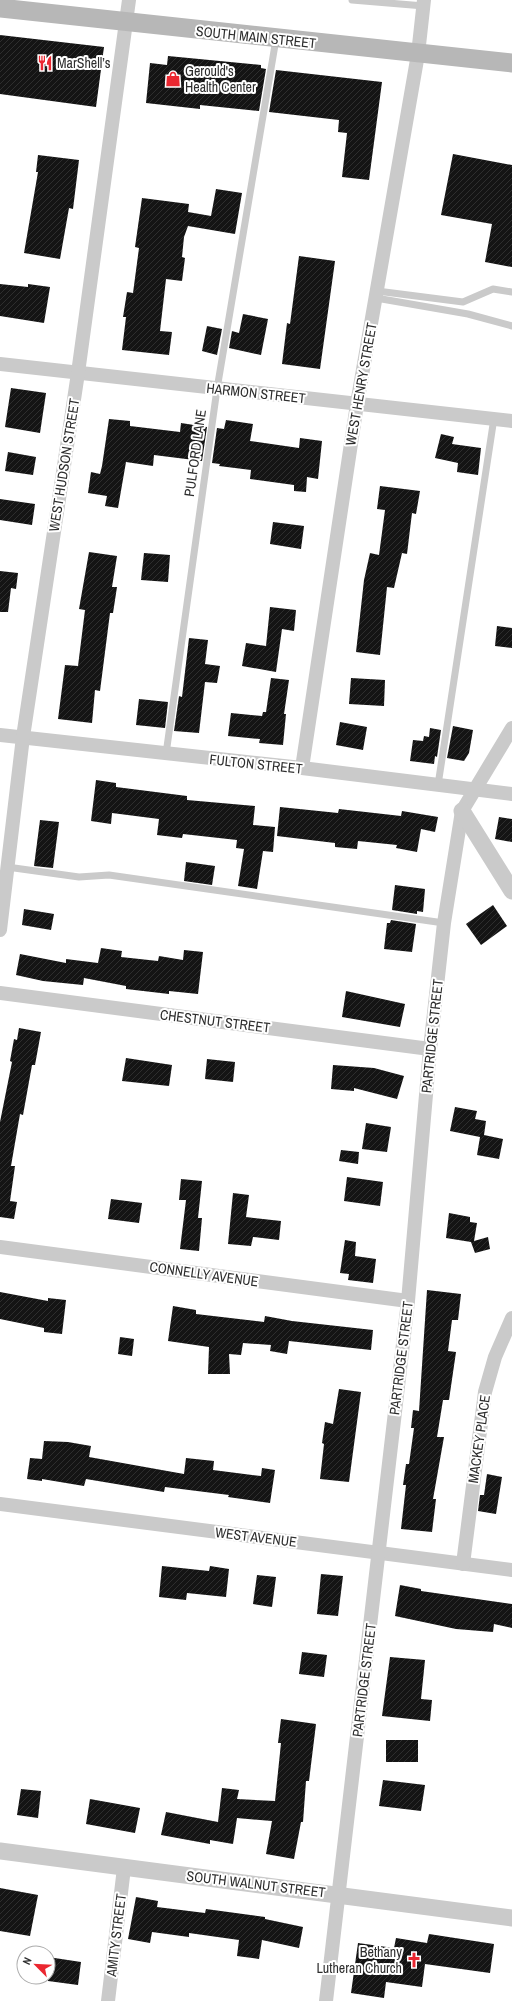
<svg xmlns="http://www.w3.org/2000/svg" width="512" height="2001" font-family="'Archivo Narrow',sans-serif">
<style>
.building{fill:url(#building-hatch)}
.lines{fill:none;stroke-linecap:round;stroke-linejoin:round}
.service{stroke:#cacaca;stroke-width:7}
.minor{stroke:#cacaca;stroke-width:14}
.tertiary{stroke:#cacaca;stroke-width:17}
.secondary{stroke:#b7b7b7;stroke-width:19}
.labels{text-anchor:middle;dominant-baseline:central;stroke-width:4;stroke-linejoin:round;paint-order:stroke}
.street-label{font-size:14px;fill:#2d2d2d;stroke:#fff}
.poi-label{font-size:14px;fill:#2d2d2d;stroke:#fff;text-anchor:start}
</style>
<defs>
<pattern id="building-hatch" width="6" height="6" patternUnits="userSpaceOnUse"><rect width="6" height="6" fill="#141414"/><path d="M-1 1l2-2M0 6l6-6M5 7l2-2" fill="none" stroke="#2e2e2e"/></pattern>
</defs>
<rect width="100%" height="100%" fill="#fff"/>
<g class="building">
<polygon points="0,35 104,47 96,107 0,94"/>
<polygon points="168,56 261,65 261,68 266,69 259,111 200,105 200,109 146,103 150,63 167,65"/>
<polygon points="276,70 382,82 369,180 342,177 347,133 338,132 339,120 269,112"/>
<polygon points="453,154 512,165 512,267 485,262 492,224 441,215"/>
<polygon points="38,155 79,160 73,209 69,208 60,259 24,253 38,172 36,172"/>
<polygon points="216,189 242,193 235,234 188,226 184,237 182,257 185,258 182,281 166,279 160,331 172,332 169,355 122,350 126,317 123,317 127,292 133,293 139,248 135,247 142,198 189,204 188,212 211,216"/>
<polygon points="299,256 335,261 320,369 282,364 287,323 290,324"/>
<polygon points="0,284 28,287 28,284 50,287 44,323 0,316"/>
<polygon points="243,314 268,319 261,355 229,348 232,331 239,333"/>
<polygon points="207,326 222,329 217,355 202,351"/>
<polygon points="11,388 46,393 40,433 5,427"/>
<polygon points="109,419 130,421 130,426 180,432 181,423 207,427 202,461 154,455 153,466 126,462 118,508 105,506 107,496 88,493 91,472 100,474 102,466"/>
<polygon points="226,420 253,424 250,441 299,448 300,438 322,441 318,479 307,477 306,492 294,491 294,485 250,479 251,470 219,466 220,464 212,463 217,428 224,429"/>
<polygon points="441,434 454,437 452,444 481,448 478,475 457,472 458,463 435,458"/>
<polygon points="8,452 36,457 33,475 5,471"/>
<polygon points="380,486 420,491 416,514 412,513 407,554 402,553 394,588 387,587 380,655 356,652 364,580 370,553 379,555 385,510 377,509"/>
<polygon points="0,499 35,504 32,525 0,520"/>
<polygon points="273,522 304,526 301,549 270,544"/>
<polygon points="89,552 117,556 112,587 117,587 113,613 110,613 100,691 95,690 92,723 58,719 65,665 78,666 85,610 79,609"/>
<polygon points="144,553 170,555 168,582 141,580"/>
<polygon points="0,571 18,573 16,589 11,588 8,612 0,612"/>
<polygon points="270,607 296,610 294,631 282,629 276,672 242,666 246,643 266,646"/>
<polygon points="497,626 512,628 512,648 495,646"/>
<polygon points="189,638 208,640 205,664 220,666 217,683 205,682 199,733 174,731 179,696 182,697"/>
<polygon points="271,678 289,680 284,714 286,714 283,745 259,743 260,739 228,736 231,713 262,716 263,712 266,712"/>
<polygon points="351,678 385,680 384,706 349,704"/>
<polygon points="139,699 168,702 165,728 136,725"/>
<polygon points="340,722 367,727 363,750 336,745"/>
<polygon points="453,726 473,730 469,753 464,761 447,758"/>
<polygon points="430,728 441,730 437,757 435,756 434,764 410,761 413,740 423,741 424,736 429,737"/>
<polygon points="96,780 116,783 116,787 187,796 187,800 255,806 253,825 275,827 273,852 263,851 257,889 238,886 244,849 236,848 237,840 183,834 182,838 157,835 159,819 112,813 111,824 91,821"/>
<polygon points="280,807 338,813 339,809 401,816 402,811 438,817 435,832 421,829 417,852 396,848 397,845 358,841 357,849 335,847 335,843 277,836"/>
<polygon points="499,817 512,819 512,842 495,839"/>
<polygon points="40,820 59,822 53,868 34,866"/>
<polygon points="186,862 215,866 212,885 184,881"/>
<polygon points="395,885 425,889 423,912 417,911 417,914 392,910"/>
<polygon points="493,905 507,926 481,945 466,924"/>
<polygon points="24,909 54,914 51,930 22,925"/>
<polygon points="391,920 416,924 412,952 384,949 387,923 390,923"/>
<polygon points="101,948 122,951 121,957 158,961 159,956 183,960 184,950 203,952 198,994 169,991 169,994 126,989 126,986 84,978 83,985 43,981 16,975 20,954 66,963 66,959 98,963"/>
<polygon points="346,991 405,1004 400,1027 342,1017"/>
<polygon points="19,1028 41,1032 35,1065 32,1065 23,1115 20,1114 11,1166 15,1166 10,1201 17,1202 14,1219 0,1217 0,1122 12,1062 10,1061 14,1039 17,1040"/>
<polygon points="126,1058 172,1065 169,1086 122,1081"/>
<polygon points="207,1059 235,1062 233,1082 205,1079"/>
<polygon points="333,1065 374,1068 404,1076 397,1099 354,1088 354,1091 331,1089"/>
<polygon points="455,1107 477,1111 475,1119 486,1121 484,1135 503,1139 499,1159 477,1155 480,1137 450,1131"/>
<polygon points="366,1123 391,1127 387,1152 362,1149"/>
<polygon points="341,1150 359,1152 358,1164 339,1161"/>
<polygon points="347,1177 383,1182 380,1206 344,1201"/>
<polygon points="181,1179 202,1181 198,1218 202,1218 199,1251 180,1249 186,1200 179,1200"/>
<polygon points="233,1193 249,1195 246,1217 281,1221 279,1240 253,1237 251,1246 228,1244"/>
<polygon points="111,1199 142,1203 139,1223 108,1219"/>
<polygon points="449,1213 470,1217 470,1222 477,1223 474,1241 488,1237 490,1249 475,1253 471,1242 446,1238"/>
<polygon points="345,1240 356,1242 355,1256 376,1259 373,1283 348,1280 349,1274 340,1273"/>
<polygon points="427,1290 461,1294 458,1320 452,1320 448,1351 456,1352 449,1400 443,1400 437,1437 444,1437 433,1499 436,1499 432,1532 401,1529 406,1485 403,1485 406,1464 409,1464 414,1428 411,1428 413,1410 419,1411"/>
<polygon points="0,1292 48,1301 48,1298 66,1300 62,1334 44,1332 44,1328 0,1319"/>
<polygon points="173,1306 196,1310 196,1314 264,1322 265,1316 292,1321 373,1330 371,1350 289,1341 287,1354 270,1351 271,1345 243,1343 241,1355 229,1354 230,1374 208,1374 209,1347 168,1341"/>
<polygon points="120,1337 134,1339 132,1356 118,1354"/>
<polygon points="339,1389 361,1392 349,1482 320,1479 324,1444 322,1443 325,1422 333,1424"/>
<polygon points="44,1441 68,1442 91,1446 89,1457 184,1474 186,1458 214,1461 213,1470 261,1476 262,1468 275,1470 270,1503 228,1497 229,1495 165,1487 164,1492 86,1479 84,1486 42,1479 42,1481 27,1479 30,1458 42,1459"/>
<polygon points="487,1474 502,1477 496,1514 478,1511 480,1495 484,1495"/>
<polygon points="162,1566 209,1571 210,1566 229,1569 226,1597 187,1593 186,1600 159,1597"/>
<polygon points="321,1574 343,1576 338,1616 317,1614"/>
<polygon points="257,1575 276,1577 272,1607 253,1604"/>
<polygon points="400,1585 421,1589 421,1591 512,1604 512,1628 494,1624 493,1632 456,1629 395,1616"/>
<polygon points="302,1652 327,1655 324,1677 299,1674"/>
<polygon points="390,1657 425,1660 421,1699 432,1700 430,1721 382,1716"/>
<polygon points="281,1719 316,1724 309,1781 306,1781 303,1822 301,1822 294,1859 266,1854 272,1821 237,1818 233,1844 210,1840 210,1844 161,1835 166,1812 218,1822 222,1788 239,1790 237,1799 275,1801 281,1743 278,1743"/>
<rect x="386" y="1740" width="32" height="22"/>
<polygon points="383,1780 425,1785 421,1811 379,1806"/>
<polygon points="21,1789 41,1791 38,1818 17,1815"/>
<polygon points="90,1799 140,1808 135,1833 86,1824"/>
<polygon points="0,1888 38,1895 30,1936 0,1931"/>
<polygon points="136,1897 158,1901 157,1907 205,1913 206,1909 243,1914 265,1917 265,1919 303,1927 299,1948 262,1940 259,1959 237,1956 239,1940 189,1933 189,1937 152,1932 150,1943 128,1939"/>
<polygon points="429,1934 494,1944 490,1973 425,1964 422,1987 386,1982 384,1998 351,1993 358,1943 394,1948 396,1938 427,1943"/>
<polygon points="48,1957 81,1962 78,1985 48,1981"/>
</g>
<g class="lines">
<g class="service">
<polyline points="352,0 424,6"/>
<polyline points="377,291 463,302 493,289 512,292"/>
<polyline points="376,298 468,314 512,326"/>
<polyline points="166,754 217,389 276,39"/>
<polyline points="438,785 494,418"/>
<polyline points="7,867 79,877 109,875 444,923"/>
</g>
<g class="minor">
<polyline points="0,364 512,421"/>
<polyline points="0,735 302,768 512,794"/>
<polyline points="302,768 357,404 418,54 424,0"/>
<polyline points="0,930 23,737 78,373 129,0"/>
<polyline points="0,993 430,1049"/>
<polyline points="0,1247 408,1301"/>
<polyline points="0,1504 512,1570"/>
<polyline points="463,1564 485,1392 495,1357 512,1318"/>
<polyline points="108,2001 124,1868"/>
<polyline points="326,2001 408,1301 430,1049 444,923 462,811 512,728"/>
</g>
<g class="tertiary">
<polyline points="462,811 512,891"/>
<polyline points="0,1851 512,1918"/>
</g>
<polyline class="secondary" points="0,8 512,63"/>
</g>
<defs>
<symbol id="restaurant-bare" viewBox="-9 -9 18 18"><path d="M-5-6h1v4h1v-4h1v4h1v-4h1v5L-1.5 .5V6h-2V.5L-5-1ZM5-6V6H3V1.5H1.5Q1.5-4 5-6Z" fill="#eb2730" stroke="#fff" stroke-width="2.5" paint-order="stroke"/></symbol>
<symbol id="shop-bare" viewBox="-9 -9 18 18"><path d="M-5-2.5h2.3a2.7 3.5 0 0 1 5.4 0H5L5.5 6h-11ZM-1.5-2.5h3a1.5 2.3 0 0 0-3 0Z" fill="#eb2730" stroke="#fff" stroke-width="2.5" paint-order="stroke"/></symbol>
<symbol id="church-bare" viewBox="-9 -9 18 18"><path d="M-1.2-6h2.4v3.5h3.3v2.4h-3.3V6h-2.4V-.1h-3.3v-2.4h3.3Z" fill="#eb2730" stroke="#fff" stroke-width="2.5" paint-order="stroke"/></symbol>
</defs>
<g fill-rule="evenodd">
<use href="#restaurant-bare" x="34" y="52" width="22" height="22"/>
<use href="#shop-bare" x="162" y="68" width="22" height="22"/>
<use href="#church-bare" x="403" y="1949" width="22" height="22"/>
</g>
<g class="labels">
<g class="street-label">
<text transform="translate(256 37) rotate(6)">SOUTH MAIN STREET</text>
<text transform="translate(361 384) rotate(-80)">WEST HENRY STREET</text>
<text transform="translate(256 393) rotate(6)">HARMON STREET</text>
<text transform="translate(195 453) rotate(-82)">PULFORD LANE</text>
<text transform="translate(64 465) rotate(-81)">WEST HUDSON STREET</text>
<text transform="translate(256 764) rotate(6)">FULTON STREET</text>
<text transform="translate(215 1021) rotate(7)">CHESTNUT STREET</text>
<text transform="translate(432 1036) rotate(-84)">PARTRIDGE STREET</text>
<text transform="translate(204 1274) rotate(8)">CONNELLY AVENUE</text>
<text transform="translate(401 1358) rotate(-83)">PARTRIDGE STREET</text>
<text transform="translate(479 1439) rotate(-82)">MACKEY PLACE</text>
<text transform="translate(256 1537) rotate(7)">WEST AVENUE</text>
<text transform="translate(364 1680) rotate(-83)">PARTRIDGE STREET</text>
<text transform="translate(256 1884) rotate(7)">SOUTH WALNUT STREET</text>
<text transform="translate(116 1935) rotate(-83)">AMITY STREET</text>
</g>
<g class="poi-label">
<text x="57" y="63">MarShell’s</text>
<text x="185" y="71">Gerould's<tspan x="185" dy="16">Health Center</tspan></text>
<text x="402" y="1952" text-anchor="end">Bethany<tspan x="402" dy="16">Lutheran Church</tspan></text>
</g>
</g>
<g transform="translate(36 1965) rotate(294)"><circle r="19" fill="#ffffff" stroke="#ababab"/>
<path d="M0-3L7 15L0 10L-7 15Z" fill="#eb2730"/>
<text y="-6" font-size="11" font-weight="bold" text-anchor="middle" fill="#2d2d2d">N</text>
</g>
</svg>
